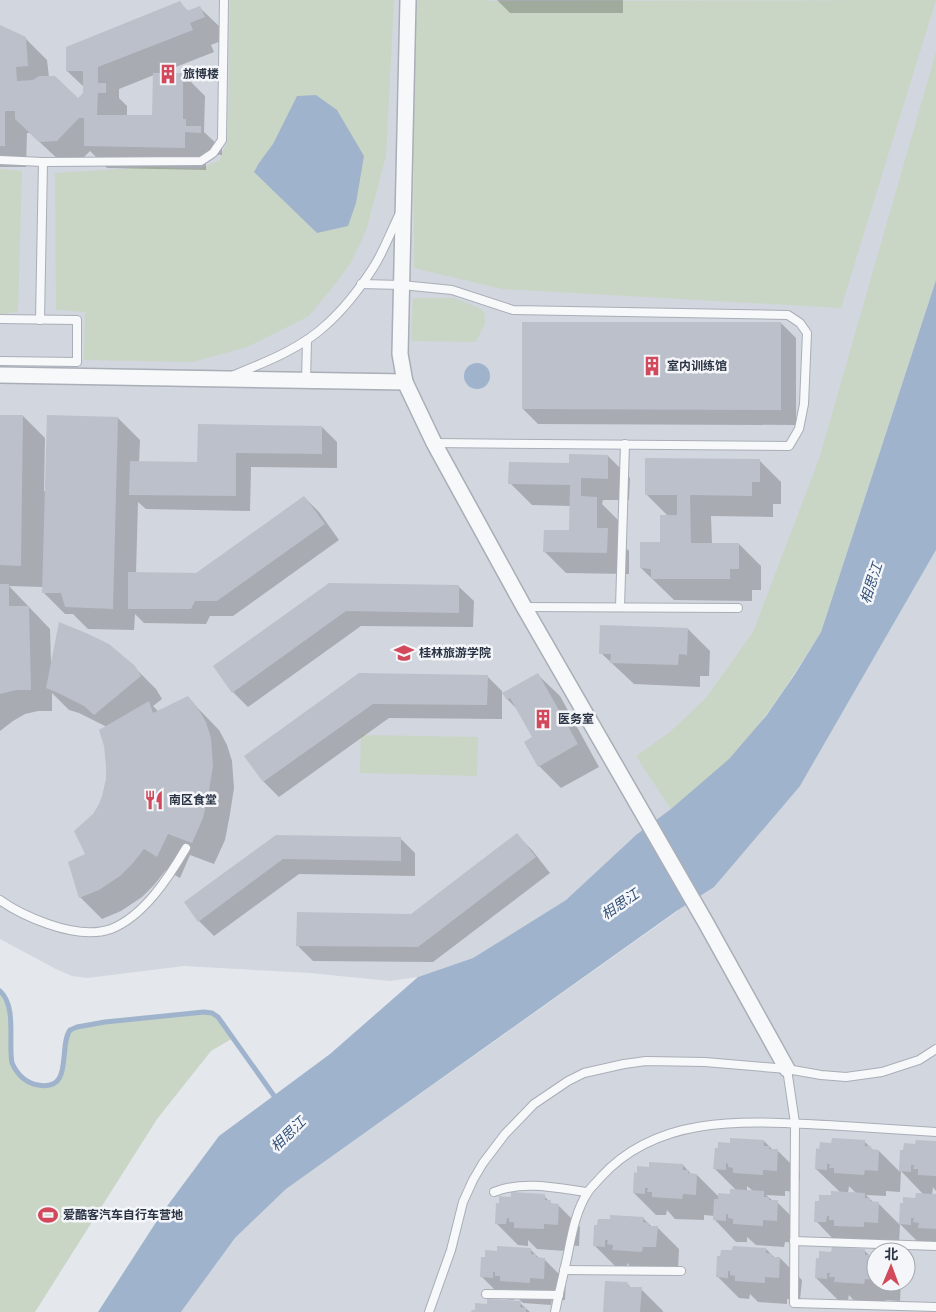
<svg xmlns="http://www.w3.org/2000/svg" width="936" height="1312" font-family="'Asap Condensed','Noto Sans SC',sans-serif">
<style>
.built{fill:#d2d6de;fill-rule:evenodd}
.green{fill:#c9d6c5}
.water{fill:#9fb4cc}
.shadow{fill:#0003;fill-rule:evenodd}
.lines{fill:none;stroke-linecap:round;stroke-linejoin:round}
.stream{stroke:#9fb4cc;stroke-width:5}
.building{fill:#bbc0ca}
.service-casing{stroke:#a9aeb7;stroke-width:10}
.minor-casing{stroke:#a9aeb7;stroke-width:18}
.service{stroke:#f7f8fa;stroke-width:8}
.minor{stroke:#f7f8fa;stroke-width:15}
.labels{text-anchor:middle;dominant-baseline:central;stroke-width:5;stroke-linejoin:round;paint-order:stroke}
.poi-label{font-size:12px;font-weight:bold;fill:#2b3445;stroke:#f4f6f9;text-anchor:start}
.water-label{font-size:14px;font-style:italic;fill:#34527a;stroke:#f4f6f9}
</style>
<rect width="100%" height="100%" fill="#e4e7ec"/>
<path class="built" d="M0,0H936V280L729,759L800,786L936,550V1312H181L235,1238L286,1189L678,911L636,835L566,900L473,958L418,977L390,981L310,973L184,966L87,978L72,976L56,969L0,939ZM876,1252H906V1282H876Z"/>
<g class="green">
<polygon points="230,0 394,0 386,156 366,231 350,264 332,288 309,316 247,347 193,362 84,360 85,312 56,310 55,173 154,167 199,169 220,160 228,137"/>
<polygon points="413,0 489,0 490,1 936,0 841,308 502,289 414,268"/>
<path d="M936,52V280L821,632C793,676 766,721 729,759C711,777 690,793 671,809L636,756L670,732L705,699L753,632L819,459Z"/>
<polygon points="0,169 22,171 18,312 0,314"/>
<polygon points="413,298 454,298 479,308 484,312 485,323 476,342 411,341"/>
<polygon points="361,735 478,737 477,776 360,773"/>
<path d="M0,991C17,1006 8,1043 12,1063C17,1073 24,1081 34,1084C68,1095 64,1052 68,1032C80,1021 183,1013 204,1012C220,1014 224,1026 233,1038L211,1051L157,1119L35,1312H0Z"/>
</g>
<g class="water">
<polygon points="316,95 337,110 364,156 356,203 348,226 317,233 254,172 259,163 273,144 297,96"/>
<polygon points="936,280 936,550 800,786 714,887 678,910 286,1189 235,1238 181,1312 98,1312 162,1213 219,1136 330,1054 418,977 473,958 566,900 636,835 671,809 729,759 766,716 795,674 821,632"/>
<circle cx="477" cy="376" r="13"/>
</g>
<g class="shadow">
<polygon points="497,0 623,0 623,13 510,13"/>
<path d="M179,2L189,12L200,8L222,29L226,39L211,45L214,52L158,74H183L205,96L204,132L222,149V155L206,154V170L107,168L90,151L79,162L62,163L30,133H27L26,167H0V27L25,38L47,60L49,77L78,100L85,94V88L67,71ZM154,75V117L127,116V106L119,98V89Z"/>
<polygon points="781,323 796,338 796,425 538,424 523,409"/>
<polygon points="0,416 23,416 45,438 44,491 46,491 118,418 140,440 139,463 199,463 322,427 337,442 337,468 251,467 250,511 146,509 138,502 136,574 196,574 304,497 319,512 339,540 233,616 210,616 206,624 144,623 135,614 134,630 88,629 73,614 65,614 43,592 43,587 9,586 50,629 51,662 134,667 156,689 162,699 153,706 159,712 188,698 219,730 227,745 232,761 234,788 230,814 225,840 214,864 190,855 180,878 166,870 154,885 142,897 121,911 102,919 80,897 94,815 100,805 107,779 107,727 79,713 69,710 52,693 52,711 38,711 25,714 13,721 0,731"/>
<polygon points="608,456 630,478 629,500 603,500 602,504 618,520 618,540 629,551 629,574 566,573 544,551 570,532 570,506 532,505 510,483 570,464"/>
<polygon points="759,460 781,482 781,504 773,504 773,517 711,516 712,544 739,544 761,566 761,590 752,590 752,601 674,600 641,568 661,543 668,516 646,494"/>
<polygon points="330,584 458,586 474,601 473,627 361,626 248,707 233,692"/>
<polygon points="688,629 710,651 709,676 700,676 700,687 634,684 601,653"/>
<polygon points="359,674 487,676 502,691 502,719 389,718 279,797 264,782 246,756"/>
<polygon points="538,675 560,696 599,767 561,788 539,766 534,738 519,711 508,700 504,693"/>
<polygon points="517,835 532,850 550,873 433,962 313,961 298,946 411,915"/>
<polygon points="276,836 400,838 415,853 415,876 299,874 214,936 199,921"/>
<path d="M764,1141L773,1150L778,1151L800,1173L798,1192L785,1191V1196L766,1195L773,1201L777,1202L799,1224L798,1243L785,1242L784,1247L756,1245L747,1237V1242H736L715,1220V1216L704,1215V1220L675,1219L667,1210L666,1215H656L634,1193L683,1165L692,1175H697L719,1197L731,1195L737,1191L715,1169L731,1144ZM747,1186L753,1191H747Z"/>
<path d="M865,1142L874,1151H879L900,1172L901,1151L917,1146L936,1142V1191L933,1187L932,1195H936V1244L933,1241L932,1246H922L900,1224L899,1244H886L885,1249L857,1247L848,1239V1244L837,1243L816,1221L832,1196L840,1192L816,1169ZM901,1171L924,1195L901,1205L900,1225L878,1203H874L866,1195L886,1196V1191L900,1192ZM849,1186L856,1193H848Z"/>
<polygon points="544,1196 553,1205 558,1205 580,1227 579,1246 566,1245 566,1251 537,1249 528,1240 528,1246 518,1245 496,1223"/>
<polygon points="643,1218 652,1227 657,1227 679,1249 678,1269 635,1272 627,1263 627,1268 616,1267 594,1245"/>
<polygon points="530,1249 540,1259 544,1259 566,1281 565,1300 552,1299 551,1305 523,1303 514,1294 514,1300 504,1299 482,1277"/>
<polygon points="766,1249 775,1258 780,1258 802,1280 800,1300 787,1299 787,1304 758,1302 750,1294 749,1299 739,1298 717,1276"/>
<polygon points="865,1251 874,1260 876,1260 876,1282 901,1282 900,1301 886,1300 886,1305 857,1304 849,1295 848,1300 838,1300 816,1278"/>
<polygon points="627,1283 631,1288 641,1289 663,1311 663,1312 604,1312"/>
<polygon points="520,1303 530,1312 473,1312"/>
</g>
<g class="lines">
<path class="stream" d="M0,991C17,1006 8,1043 12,1063C17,1074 26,1083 38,1085C74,1092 58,1047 70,1030L77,1027L105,1022L204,1012L212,1013L218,1017L277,1100"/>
</g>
<g class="building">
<polygon points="180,1 187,11 200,6 205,17 190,23 193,30 98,67 98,83 106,83 106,93 98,93 97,115 152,115 153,73 183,73 183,119 186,119 186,126 201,126 201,133 185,132 185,148 84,146 84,118 79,118 57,141 39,142 15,119 15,111 5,111 5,146 0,146 0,25 26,37 28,66 16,67 17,81 33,80 39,76 55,76 78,98 83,93 83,71 66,71 66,47"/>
<polygon points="522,322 781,322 781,410 522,409"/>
<polygon points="0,415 23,415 21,566 0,565"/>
<polygon points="47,415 118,417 113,609 65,607 61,593 42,593"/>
<polygon points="198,424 322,426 322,454 236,453 236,496 129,495 130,461 197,462"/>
<polygon points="569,454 608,455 608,479 581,478 581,496 597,497 597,528 608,528 607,553 543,552 544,530 569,530 570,485 508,484 509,462 569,463"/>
<polygon points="645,458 760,459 760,482 752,482 752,496 690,495 691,543 739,543 739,569 730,569 730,579 651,579 651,569 640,568 640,542 660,542 660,515 677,515 677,495 645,495"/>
<polygon points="304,496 325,524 217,601 195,601 191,609 128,609 128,572 196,573"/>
<polygon points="329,583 459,585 459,613 346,611 232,693 213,666"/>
<polygon points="0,584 9,584 9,606 29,606 31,690 16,690 0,694"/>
<polygon points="59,622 86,633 109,644 135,666 141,676 94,715 84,706 56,692 46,688"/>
<polygon points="600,625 688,628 687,655 679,654 678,665 610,663 611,654 599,654"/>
<polygon points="359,673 488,675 487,705 373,704 263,782 244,756"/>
<polygon points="538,673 578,744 538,767 524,742 532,737 510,698 507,700 502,693"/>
<polygon points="188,696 197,707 206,722 211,738 213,766 209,791 203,818 192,843 168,834 157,857 144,849 133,863 120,876 99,890 79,898 68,862 85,854 74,831 93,814 99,804 102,796 106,779 106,766 104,746 99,730 149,701 153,713"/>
<polygon points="517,833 536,857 418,947 296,946 297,912 411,914"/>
<polygon points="276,835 401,837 401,861 283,859 198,922 184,902"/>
<polygon points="730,1138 764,1140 764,1146 770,1146 769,1149 778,1149 777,1171 763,1170 763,1175 733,1173 733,1168 728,1167 728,1164 726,1163 726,1170 713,1169 715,1148 718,1148 718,1142 730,1143"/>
<polygon points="832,1138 865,1140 865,1146 871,1146 871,1149 879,1150 878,1171 865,1170 864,1175 834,1173 834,1168 829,1168 830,1164 827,1164 827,1170 815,1169 816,1148 819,1149 820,1142 831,1143"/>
<polygon points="916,1140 936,1141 936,1176 918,1175 918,1169 913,1169 914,1165 911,1165 911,1172 899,1171 900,1150 903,1150 904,1143 915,1144"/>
<polygon points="649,1162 683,1164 683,1170 689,1170 688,1173 697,1174 696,1195 683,1194 682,1199 652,1197 652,1192 647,1192 648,1188 645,1188 645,1194 633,1193 634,1172 637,1173 637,1166 649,1167"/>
<polygon points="730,1189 764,1191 764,1197 769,1197 769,1200 778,1200 777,1221 763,1220 763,1226 733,1224 733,1219 728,1218 728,1214 726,1214 726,1221 713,1220 714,1199 718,1199 718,1193 730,1194"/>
<polygon points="831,1191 865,1193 865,1198 870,1198 870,1201 879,1202 878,1223 864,1222 864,1227 834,1226 834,1220 829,1220 829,1216 827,1216 826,1222 814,1222 815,1201 819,1201 819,1195 831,1195"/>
<polygon points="511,1192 545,1194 545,1200 551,1200 550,1203 559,1204 558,1225 544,1224 544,1229 514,1228 514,1222 509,1222 509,1218 507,1218 506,1224 495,1224 496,1203 499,1203 499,1196 511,1197"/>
<polygon points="916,1193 936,1194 936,1229 918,1228 919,1223 913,1222 914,1218 911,1218 911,1225 899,1224 900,1203 903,1203 903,1197 915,1198"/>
<polygon points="610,1215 644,1217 643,1222 649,1223 649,1226 658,1226 656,1247 643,1247 642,1252 612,1250 613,1245 607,1244 608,1240 605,1240 605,1247 593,1246 594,1225 597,1225 598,1219 610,1219"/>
<polygon points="497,1246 531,1248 531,1254 536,1254 536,1257 545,1258 544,1279 530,1278 530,1283 500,1281 500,1276 495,1276 495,1272 493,1272 493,1278 480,1277 481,1257 485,1257 485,1250 497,1251"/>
<polygon points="733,1246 766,1248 766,1253 772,1254 772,1257 780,1257 779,1278 765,1277 765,1283 735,1281 735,1276 730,1275 730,1271 728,1271 728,1278 716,1277 717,1256 720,1256 721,1250 732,1250"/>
<polygon points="832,1247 865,1249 865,1255 871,1255 871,1258 876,1259 876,1280 865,1279 864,1284 834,1282 835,1277 829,1277 830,1273 827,1273 827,1279 815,1278 816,1258 819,1258 819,1251 831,1252"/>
<polygon points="605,1281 627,1282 629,1287 642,1287 640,1312 603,1312"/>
<polygon points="487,1299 521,1301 520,1307 526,1308 526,1312 471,1312 472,1310 475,1310 475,1303 487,1304"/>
</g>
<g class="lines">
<defs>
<g id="service">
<polyline points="0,160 43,162 201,161 213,153 222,140 224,0"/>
<polyline points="361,284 402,285 452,290 513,310 788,315 800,323 807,333 804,404 799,429 789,446 434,443"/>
<polyline points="0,319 77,320 77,362 0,361"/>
<polyline points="40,320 43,162"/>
<path d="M234,375C266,362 302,348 327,324C345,308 360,288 373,268C384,251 391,231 400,213"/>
<polyline points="306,381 307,340"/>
<polyline points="524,607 738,608"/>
<polyline points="620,607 625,444"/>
<path d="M0,900C15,911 31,918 48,924C68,931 91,936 111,929C144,916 169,877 186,848"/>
<polyline points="787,1069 795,1123 794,1303 936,1307"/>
<path d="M494,1192C524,1180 557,1188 587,1192"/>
<polyline points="794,1241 936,1246"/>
<polyline points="564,1270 681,1271"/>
<polyline points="486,1294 559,1295"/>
<polyline points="429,1312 451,1250 463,1202 473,1180 483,1163 505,1134 534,1104 568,1081 584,1073 624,1064 646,1061 705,1062 787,1069 821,1075 846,1077 882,1072 919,1060 936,1049"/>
<path d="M555,1312C559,1292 564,1273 568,1253C572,1233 576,1210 588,1192C591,1187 596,1183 600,1178C658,1113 748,1121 827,1125C863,1127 900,1130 936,1132"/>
</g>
<g id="minor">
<polyline points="408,0 400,354 405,382 434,443 524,607 706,923 787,1069"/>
<polyline points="0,375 405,382"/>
</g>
</defs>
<use href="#service" class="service-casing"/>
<use href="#minor" class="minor-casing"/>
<use href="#service" class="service"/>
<use href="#minor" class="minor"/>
</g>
<defs>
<symbol id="building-bare" viewBox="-9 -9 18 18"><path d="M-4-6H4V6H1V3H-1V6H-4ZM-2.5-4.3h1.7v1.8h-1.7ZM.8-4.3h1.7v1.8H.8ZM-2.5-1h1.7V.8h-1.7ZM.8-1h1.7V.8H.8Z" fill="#d1495b" stroke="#f4f6f9" stroke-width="2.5" paint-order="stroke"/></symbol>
<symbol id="university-bare" viewBox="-9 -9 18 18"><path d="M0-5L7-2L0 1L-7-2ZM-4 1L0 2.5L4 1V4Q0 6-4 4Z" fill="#d1495b" stroke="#f4f6f9" stroke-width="2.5" paint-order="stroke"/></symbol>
<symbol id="restaurant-bare" viewBox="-9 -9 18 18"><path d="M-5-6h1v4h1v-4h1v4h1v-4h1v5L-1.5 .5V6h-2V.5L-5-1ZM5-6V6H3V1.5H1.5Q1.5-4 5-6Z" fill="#d1495b" stroke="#f4f6f9" stroke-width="2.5" paint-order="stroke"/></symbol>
<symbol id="stadium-bare" viewBox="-9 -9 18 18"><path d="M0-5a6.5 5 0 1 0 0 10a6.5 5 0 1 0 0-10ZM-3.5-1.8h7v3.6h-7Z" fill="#d1495b" stroke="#f4f6f9" stroke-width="2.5" paint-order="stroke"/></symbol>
</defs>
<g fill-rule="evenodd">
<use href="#building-bare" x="154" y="60" width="28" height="28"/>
<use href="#building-bare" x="638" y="352" width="28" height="28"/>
<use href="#university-bare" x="390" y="639" width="28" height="28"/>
<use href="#building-bare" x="529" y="705" width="28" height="28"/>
<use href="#restaurant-bare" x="140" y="786" width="28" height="28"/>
<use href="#stadium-bare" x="34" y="1201" width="28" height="28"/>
</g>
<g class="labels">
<g class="poi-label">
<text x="183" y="74">旅博楼</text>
<text x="667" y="366">室内训练馆</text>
<text x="419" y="653">桂林旅游学院</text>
<text x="558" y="719">医务室</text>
<text x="169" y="800">南区食堂</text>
<text x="63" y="1215">爱酷客汽车自行车营地</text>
</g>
<g class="water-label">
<text transform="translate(871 583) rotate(-72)">相思江</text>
<text transform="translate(620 904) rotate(-34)">相思江</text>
<text transform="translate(288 1134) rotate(-44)">相思江</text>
</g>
</g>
<g transform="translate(891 1267) rotate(1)"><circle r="24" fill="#f4f6f9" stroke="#a4a8b1"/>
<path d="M0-4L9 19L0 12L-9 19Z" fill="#d1495b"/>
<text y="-8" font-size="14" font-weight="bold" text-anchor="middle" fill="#2b3445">北</text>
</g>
</svg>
